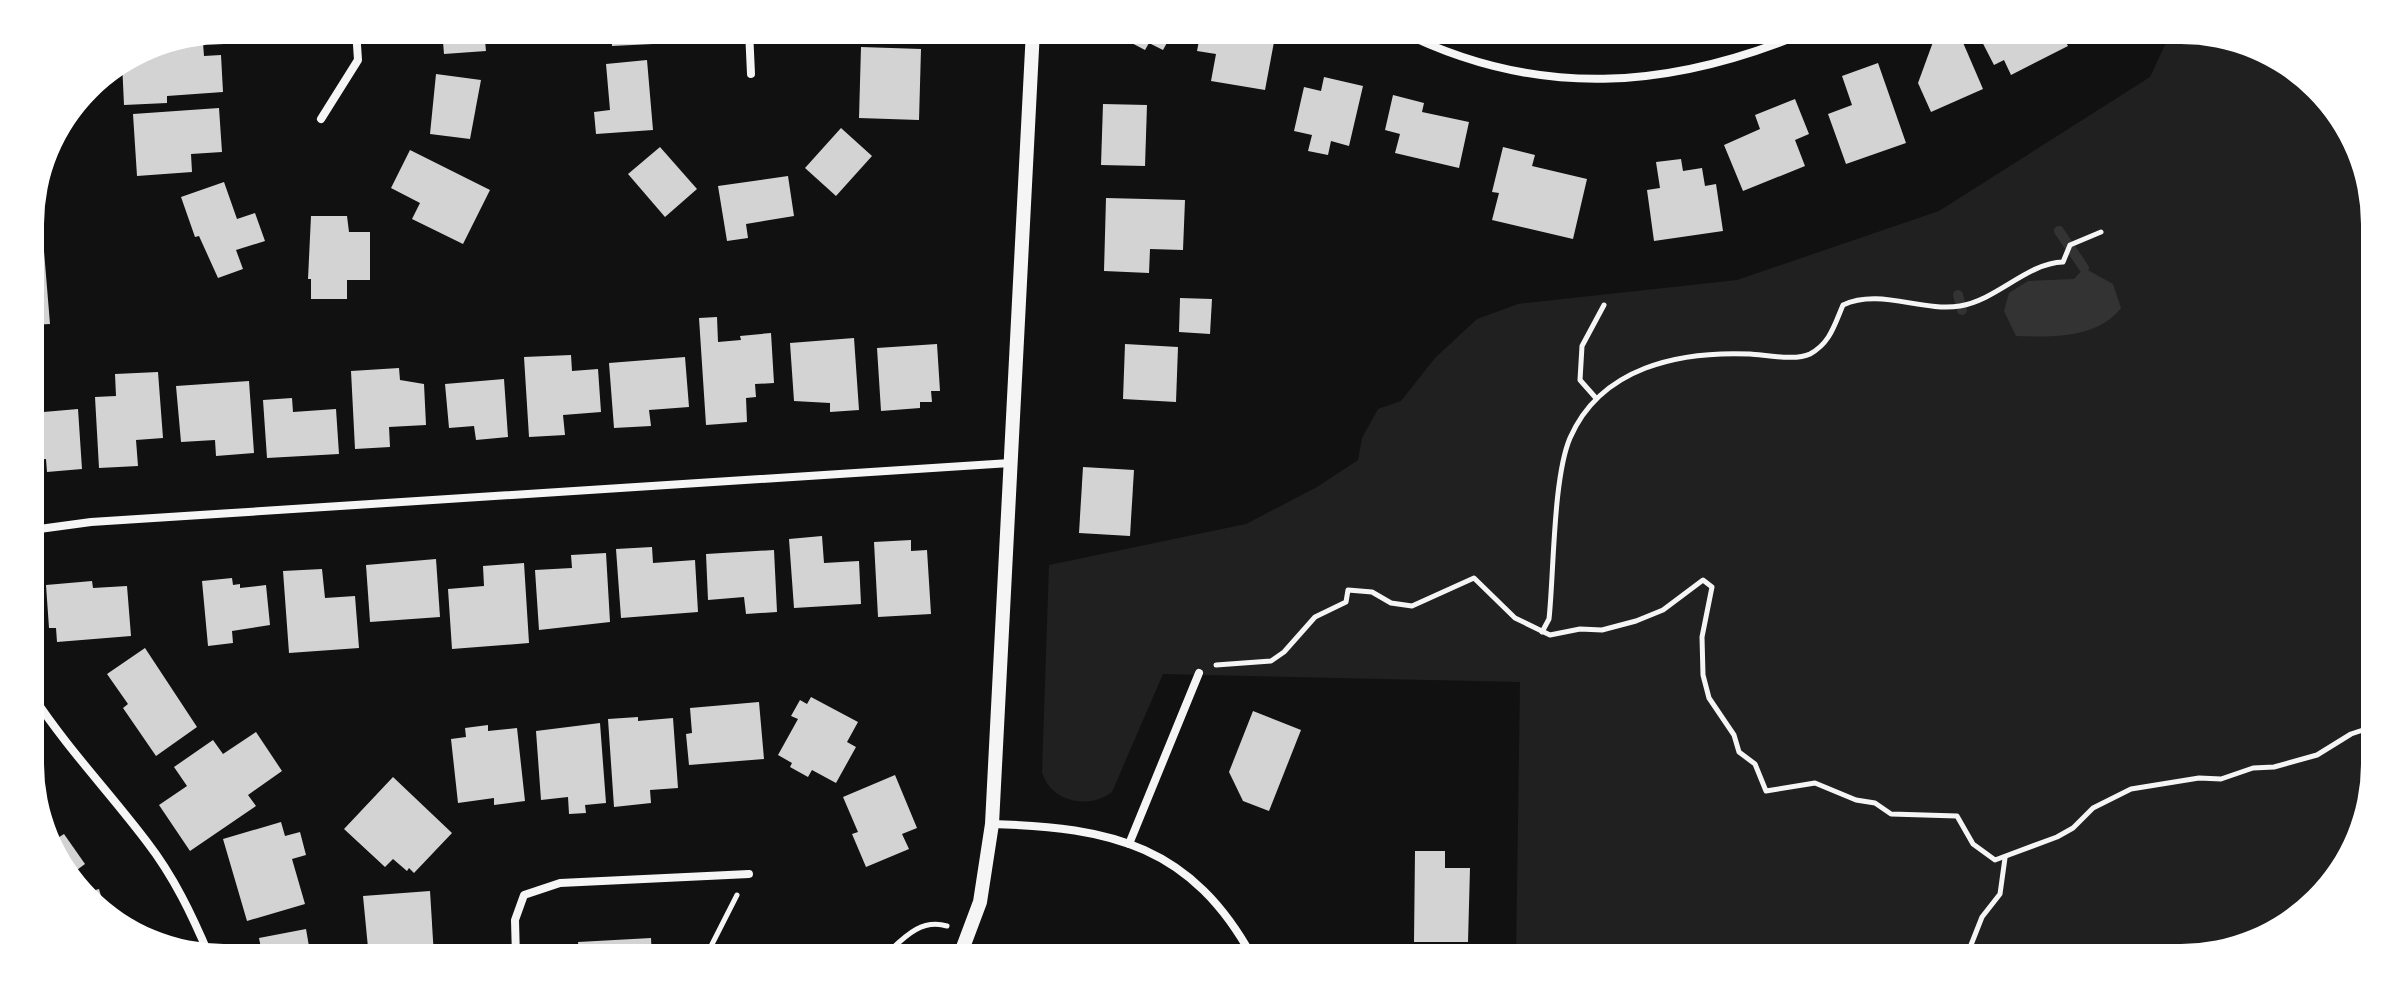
<svg xmlns="http://www.w3.org/2000/svg" width="2405" height="988" font-family="Mulish,sans-serif">
<style>
.green{fill:#202020}
.water{fill:#333}
.lines{fill:none;stroke-linecap:round;stroke-linejoin:round}
.stream{stroke:#333;stroke-width:10}
.building{fill:#d3d3d3}
.path{stroke:#f5f5f5;stroke-width:5}
.minor{stroke:#f5f5f5;stroke-width:8}
.tertiary{stroke:#f5f5f5;stroke-width:14}
</style>
<rect width="100%" height="100%" fill="#111"/>
<path class="green" d="M2172,30L2244,40L2327,96L2373,198L2365,827L2299,918L2193,958H1516L1520,682L1163,674L1112,792C1089,810 1050,802 1042,772L1049,565L1246,524L1317,487L1358,460L1362,438L1378,409L1401,401L1435,358L1477,319L1518,304L1737,280L1939,211L2150,77Z"/>
<path class="water" d="M2084,268L2113,284L2121,308C2097,339 2052,337 2016,336L2004,311L2009,293L2028,281L2074,279Z"/>
<g class="lines">
<g class="stream">
<polyline points="2059,231 2084,268"/>
<polyline points="1958,295 1962,310"/>
</g>
</g>
<g class="building">
<polygon points="442,30 484,30 486,51 444,54"/>
<polygon points="611,30 652,30 653,44 612,46"/>
<polygon points="1117,30 1174,30 1163,50 1149,43 1145,50 1124,39 1126,35"/>
<polygon points="1201,30 1237,30 1236,35 1274,42 1265,90 1211,81 1216,54 1197,51"/>
<polygon points="1976,30 2059,30 2068,46 2011,75 2004,60 1994,65"/>
<polygon points="1958,31 1983,89 1931,112 1918,83 1933,42"/>
<polygon points="208,33 203,43 204,56 221,55 223,92 167,96 167,103 124,105 122,62 150,45"/>
<polygon points="861,47 921,49 919,120 859,118"/>
<polygon points="647,60 653,130 596,134 594,112 610,110 606,64"/>
<polygon points="1878,63 1906,143 1846,164 1828,114 1852,105 1842,76"/>
<polygon points="436,74 481,80 470,139 430,134"/>
<polygon points="1324,77 1363,86 1349,146 1331,141 1328,155 1308,151 1312,135 1294,131 1304,87 1321,91"/>
<polygon points="1393,95 1424,103 1422,112 1469,122 1459,168 1395,153 1400,134 1385,130"/>
<polygon points="1795,99 1809,134 1795,140 1805,166 1743,191 1724,145 1760,129 1755,115"/>
<polygon points="1103,104 1147,105 1145,166 1101,165"/>
<polygon points="219,108 222,152 191,154 192,172 137,176 133,114"/>
<polygon points="841,128 872,156 836,196 805,168"/>
<polygon points="660,147 697,189 665,217 628,174"/>
<polygon points="1503,147 1535,155 1532,166 1587,179 1573,239 1492,220 1499,193 1492,192"/>
<polygon points="410,150 490,190 463,244 412,219 420,203 391,188"/>
<polygon points="1681,159 1683,171 1702,168 1705,186 1716,184 1723,231 1654,241 1647,190 1660,188 1656,162"/>
<polygon points="788,176 794,216 746,224 748,238 727,241 718,186"/>
<polygon points="224,182 237,219 255,213 265,241 236,250 243,269 218,278 199,236 195,237 181,197"/>
<polygon points="37,188 38,216 30,216 30,211"/>
<polygon points="1106,198 1185,200 1183,250 1150,249 1149,273 1104,271"/>
<polygon points="311,216 347,216 349,232 370,232 370,280 347,280 347,299 311,299 311,279 308,279"/>
<polygon points="44,251 50,324 31,325 31,252"/>
<polygon points="1180,298 1212,299 1210,334 1179,332"/>
<polygon points="717,317 718,342 741,340 740,336 771,333 774,383 755,384 756,397 746,398 747,422 706,425 699,318"/>
<polygon points="854,338 859,410 830,412 830,403 794,401 790,343"/>
<polygon points="937,344 940,391 931,391 932,402 920,402 920,408 881,411 877,348"/>
<polygon points="1125,344 1178,347 1176,402 1123,399"/>
<polygon points="571,355 572,371 598,369 601,412 563,415 565,435 529,437 524,357"/>
<polygon points="685,357 689,407 649,410 651,426 614,428 609,363"/>
<polygon points="399,368 400,380 424,384 426,425 389,427 390,447 355,449 351,371"/>
<polygon points="158,372 163,438 136,440 138,466 99,468 95,397 116,396 115,374"/>
<polygon points="504,379 508,437 476,440 474,426 449,428 445,384"/>
<polygon points="249,381 254,453 216,456 215,440 181,442 176,386"/>
<polygon points="292,398 293,412 336,409 339,454 267,458 263,400"/>
<polygon points="78,409 82,469 47,472 46,459 32,460 32,413"/>
<polygon points="1083,467 1134,470 1130,536 1079,533"/>
<polygon points="822,536 824,563 859,561 861,604 794,608 789,539"/>
<polygon points="911,540 911,551 927,550 931,614 878,617 874,542"/>
<polygon points="652,547 653,563 695,560 698,612 621,618 616,549"/>
<polygon points="774,550 777,612 746,614 744,597 708,600 706,554"/>
<polygon points="606,553 610,622 539,630 535,570 572,568 571,555"/>
<polygon points="436,559 440,617 370,622 366,565"/>
<polygon points="524,563 529,643 452,649 448,589 484,586 483,566"/>
<polygon points="322,569 325,598 355,596 359,648 289,653 283,571"/>
<polygon points="232,578 233,585 240,584 240,588 266,585 270,625 232,631 233,643 208,646 202,581"/>
<polygon points="92,581 93,588 127,586 131,636 57,642 56,628 49,628 46,585"/>
<polygon points="145,648 197,727 156,756 123,708 128,704 107,674"/>
<polygon points="811,697 858,722 847,742 856,747 836,783 812,770 808,777 790,767 792,763 778,755 798,719 791,716 800,700 807,704"/>
<polygon points="759,702 764,759 689,765 686,734 692,733 690,708"/>
<polygon points="1253,711 1301,730 1269,811 1243,801 1229,772"/>
<polygon points="638,717 638,721 673,718 678,788 650,790 651,803 614,807 608,719"/>
<polygon points="600,723 606,803 585,805 586,813 569,814 568,797 541,800 536,731"/>
<polygon points="488,725 488,731 517,728 525,801 494,805 494,798 458,803 451,739 466,737 465,728"/>
<polygon points="256,732 282,771 248,795 256,806 190,851 159,805 187,786 174,767 213,740 223,754"/>
<polygon points="895,775 917,828 902,834 909,849 866,867 852,834 858,832 843,797"/>
<polygon points="393,777 452,833 414,873 409,868 407,871 393,859 385,867 344,829"/>
<polygon points="281,822 285,836 300,832 306,855 292,859 305,904 247,921 223,839"/>
<polygon points="64,834 85,864 70,875 53,841"/>
<polygon points="1415,851 1445,851 1445,868 1470,868 1468,942 1414,942"/>
<polygon points="99,889 105,910 82,894"/>
<polygon points="430,891 434,956 369,958 363,896"/>
<polygon points="306,929 311,958 263,958 259,938"/>
<polygon points="651,938 652,958 579,958 578,942"/>
</g>
<g class="lines">
<g class="path">
<polyline points="1595,397 1580,380 1582,346 1604,305"/>
<path d="M1542,632L1549,619C1554,572 1553,478 1570,438C1601,367 1679,351 1750,354C1766,355 1796,361 1810,354C1830,343 1834,326 1843,305C1880,288 1921,312 1960,306C1997,300 2027,263 2063,262L2070,245L2101,232"/>
<polyline points="1216,665 1271,661 1284,652 1315,617 1346,602 1348,590 1372,592 1391,603 1412,606 1474,578 1515,618 1550,635 1580,629 1602,630 1636,621 1663,610 1703,580 1712,587 1702,637 1703,675 1709,698 1734,735 1739,752 1755,764 1766,791 1815,783 1856,800 1875,803 1891,814 1957,816 1973,844 1995,860 2057,837 2073,828 2093,808 2131,789 2199,778 2221,779 2253,768 2274,767 2317,755 2351,734 2366,729"/>
<polyline points="1969,950 1982,917 2000,894 2005,858"/>
<polyline points="705,958 737,895"/>
<path d="M882,958C902,940 919,918 947,926"/>
</g>
<g class="minor">
<polyline points="749,30 751,74"/>
<path d="M1398,30C1537,100 1670,90 1811,30"/>
<polyline points="321,119 358,60 356,30"/>
<polyline points="32,530 91,522 1010,463"/>
<path d="M33,696C67,748 110,793 147,842C174,877 192,915 209,955"/>
<path d="M992,824C1112,827 1192,846 1253,958"/>
<polyline points="1129,844 1199,673"/>
<polyline points="516,958 515,920 524,895 560,883 749,874"/>
</g>
<polyline class="tertiary" points="959,958 980,902 992,824 1033,30"/>
</g>
<path d="M0 0H2405V988H0ZM224 44H2181A180 180 0 0 1 2361 224V764A180 180 0 0 1 2181 944H224A180 180 0 0 1 44 764V224A180 180 0 0 1 224 44Z" fill="#fff" fill-rule="evenodd"/>
</svg>
